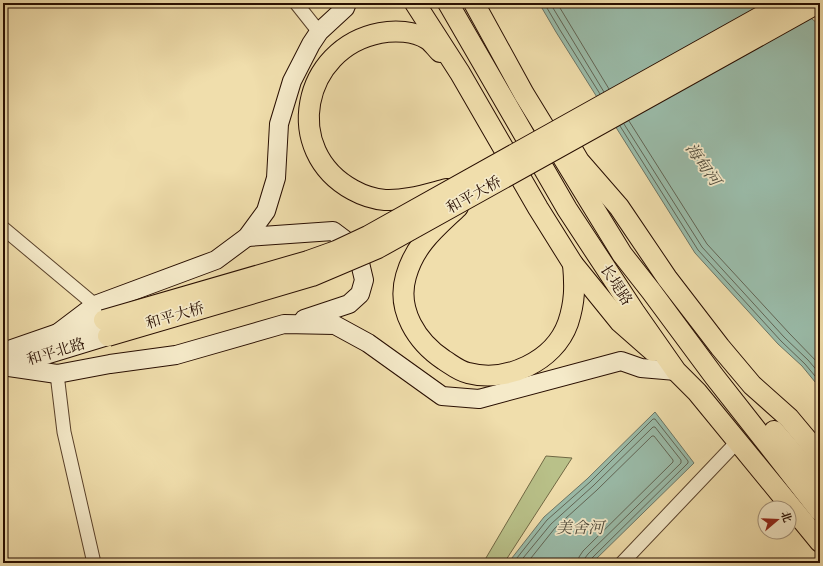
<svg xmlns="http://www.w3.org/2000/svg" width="823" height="566" font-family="'IM FELL English','Noto Serif SC',serif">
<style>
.green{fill:#b9c189;stroke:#706844}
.water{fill:#9abcaa;stroke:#6c7666}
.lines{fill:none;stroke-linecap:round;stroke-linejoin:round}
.shore{stroke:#616555;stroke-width:1}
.street-casing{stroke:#5a422b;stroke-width:15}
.secondary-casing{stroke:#280e00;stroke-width:20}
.primary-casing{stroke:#280e00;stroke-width:22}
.street{stroke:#f5eac9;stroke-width:13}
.secondary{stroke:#f5eac9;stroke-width:18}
.primary{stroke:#f0deac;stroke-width:20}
.primary-bridge-casing{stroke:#280e00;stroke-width:22;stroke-linecap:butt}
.primary-bridge{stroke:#f0deac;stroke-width:20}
.labels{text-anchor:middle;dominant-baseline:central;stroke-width:3.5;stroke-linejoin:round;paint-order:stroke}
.street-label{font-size:15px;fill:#280e00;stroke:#f5eac9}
.water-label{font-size:16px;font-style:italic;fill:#504b3c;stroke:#f5eac9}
</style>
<rect width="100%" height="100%" fill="#f0deac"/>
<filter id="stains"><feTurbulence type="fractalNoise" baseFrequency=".005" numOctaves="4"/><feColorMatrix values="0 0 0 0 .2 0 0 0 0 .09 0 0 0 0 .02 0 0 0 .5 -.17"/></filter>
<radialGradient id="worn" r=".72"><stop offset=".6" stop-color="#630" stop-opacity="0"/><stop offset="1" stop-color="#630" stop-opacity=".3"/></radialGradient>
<polygon class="green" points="546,456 572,458 504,563 483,563"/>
<g class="water">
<polygon points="539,3 792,3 817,23 820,30 820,388 802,366 778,344 695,253 556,32"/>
<polygon points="655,412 694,463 592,563 508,563 544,517 587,479"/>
</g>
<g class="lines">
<g class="shore">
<polyline points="544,3 560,30 600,94"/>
<polyline points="550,3 604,92"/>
<polyline points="557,3 609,89"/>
<polyline points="629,121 707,244 789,333 820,365"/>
<polyline points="624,124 702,247 784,337 808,360 820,374"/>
<polyline points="620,126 698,250 781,341 805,364 820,382"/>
<polyline points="513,563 547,520 590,482 653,419 655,419 688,461 688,463 592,558 590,563"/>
<polyline points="519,563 551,524 593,486 653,427 655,427 681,460 681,463 588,554 585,558 584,563"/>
<polyline points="527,563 555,528 597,490 652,436 654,436 673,460 673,462 583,551 579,557 578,563"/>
</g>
<defs>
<g id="street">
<polyline points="296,3 319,32"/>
<polyline points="3,228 95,305"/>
<polyline points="57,374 64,432 94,563"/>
<polyline points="622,563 737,442"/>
</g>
<g id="secondary">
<polyline points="247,237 333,231 345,240 360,263 364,280 360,294 349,304 304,319"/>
<polyline points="58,333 95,305 216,260 247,237 266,211 276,178 279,124 292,81 311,44 319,32 345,8 347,3"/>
<polyline points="3,352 58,333 104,320"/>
<polyline points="13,365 108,336"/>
<polyline points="9,367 57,374 110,364 176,355 284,324 335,325 368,343 442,396 479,399 621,361 641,368 676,371"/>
</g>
<g id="primary">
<polyline points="415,3 460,73 538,208 573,264 620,322 653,351"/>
<polyline points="448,3 567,209 634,311 676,371 697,392 820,542"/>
<polyline points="474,3 524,94 622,254 651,291 714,376 820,511"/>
<path d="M440,52C436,48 432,42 427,39C414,31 395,30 380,33C302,48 281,151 353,190C362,195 374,199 385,200C406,201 427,194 447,189"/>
<polyline points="572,149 579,161 619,207 667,278 720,347 752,385 789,418 820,455"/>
<path d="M458,207C436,228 415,244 406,276C396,310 417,342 444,360C452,365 459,371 468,373C506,383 554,362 568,323C575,302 575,286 573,264"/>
<polyline points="774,431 820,484"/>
</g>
</defs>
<use href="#street" class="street-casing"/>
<use href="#secondary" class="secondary-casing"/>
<use href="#primary" class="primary-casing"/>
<use href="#street" class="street"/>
<use href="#secondary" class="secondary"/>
<use href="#primary" class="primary"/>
<defs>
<g id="primary-bridge">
<polyline points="104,320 308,261 336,251 368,236 785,3"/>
<polyline points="108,336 312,276 378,248 818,3"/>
</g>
</defs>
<use href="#primary-bridge" class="primary-bridge-casing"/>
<use href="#primary-bridge" class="primary-bridge"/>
</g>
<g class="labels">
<g class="street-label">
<text transform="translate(474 195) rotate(-29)">和平大桥</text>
<text transform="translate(616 285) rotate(57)">长堤路</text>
<text transform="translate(175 316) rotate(-16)">和平大桥</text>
<text transform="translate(56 352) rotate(-17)">和平北路</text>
</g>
<g class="water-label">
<text transform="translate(702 165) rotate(55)">海甸河</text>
<text x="580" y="529">美舍河</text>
</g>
</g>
<rect width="823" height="566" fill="none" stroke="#f0deac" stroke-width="16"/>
<rect x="4" y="4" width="815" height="558" fill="none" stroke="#280e00" stroke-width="2"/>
<rect x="8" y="8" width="807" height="550" fill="none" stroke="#280e00"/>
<g transform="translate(777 520) rotate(71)"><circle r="19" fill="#f5eac9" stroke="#a39279"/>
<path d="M0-3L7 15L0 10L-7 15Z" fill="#8f2418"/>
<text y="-6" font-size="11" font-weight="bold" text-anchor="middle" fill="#280e00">北</text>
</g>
<rect width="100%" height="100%" filter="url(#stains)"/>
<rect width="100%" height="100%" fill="url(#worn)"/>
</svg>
